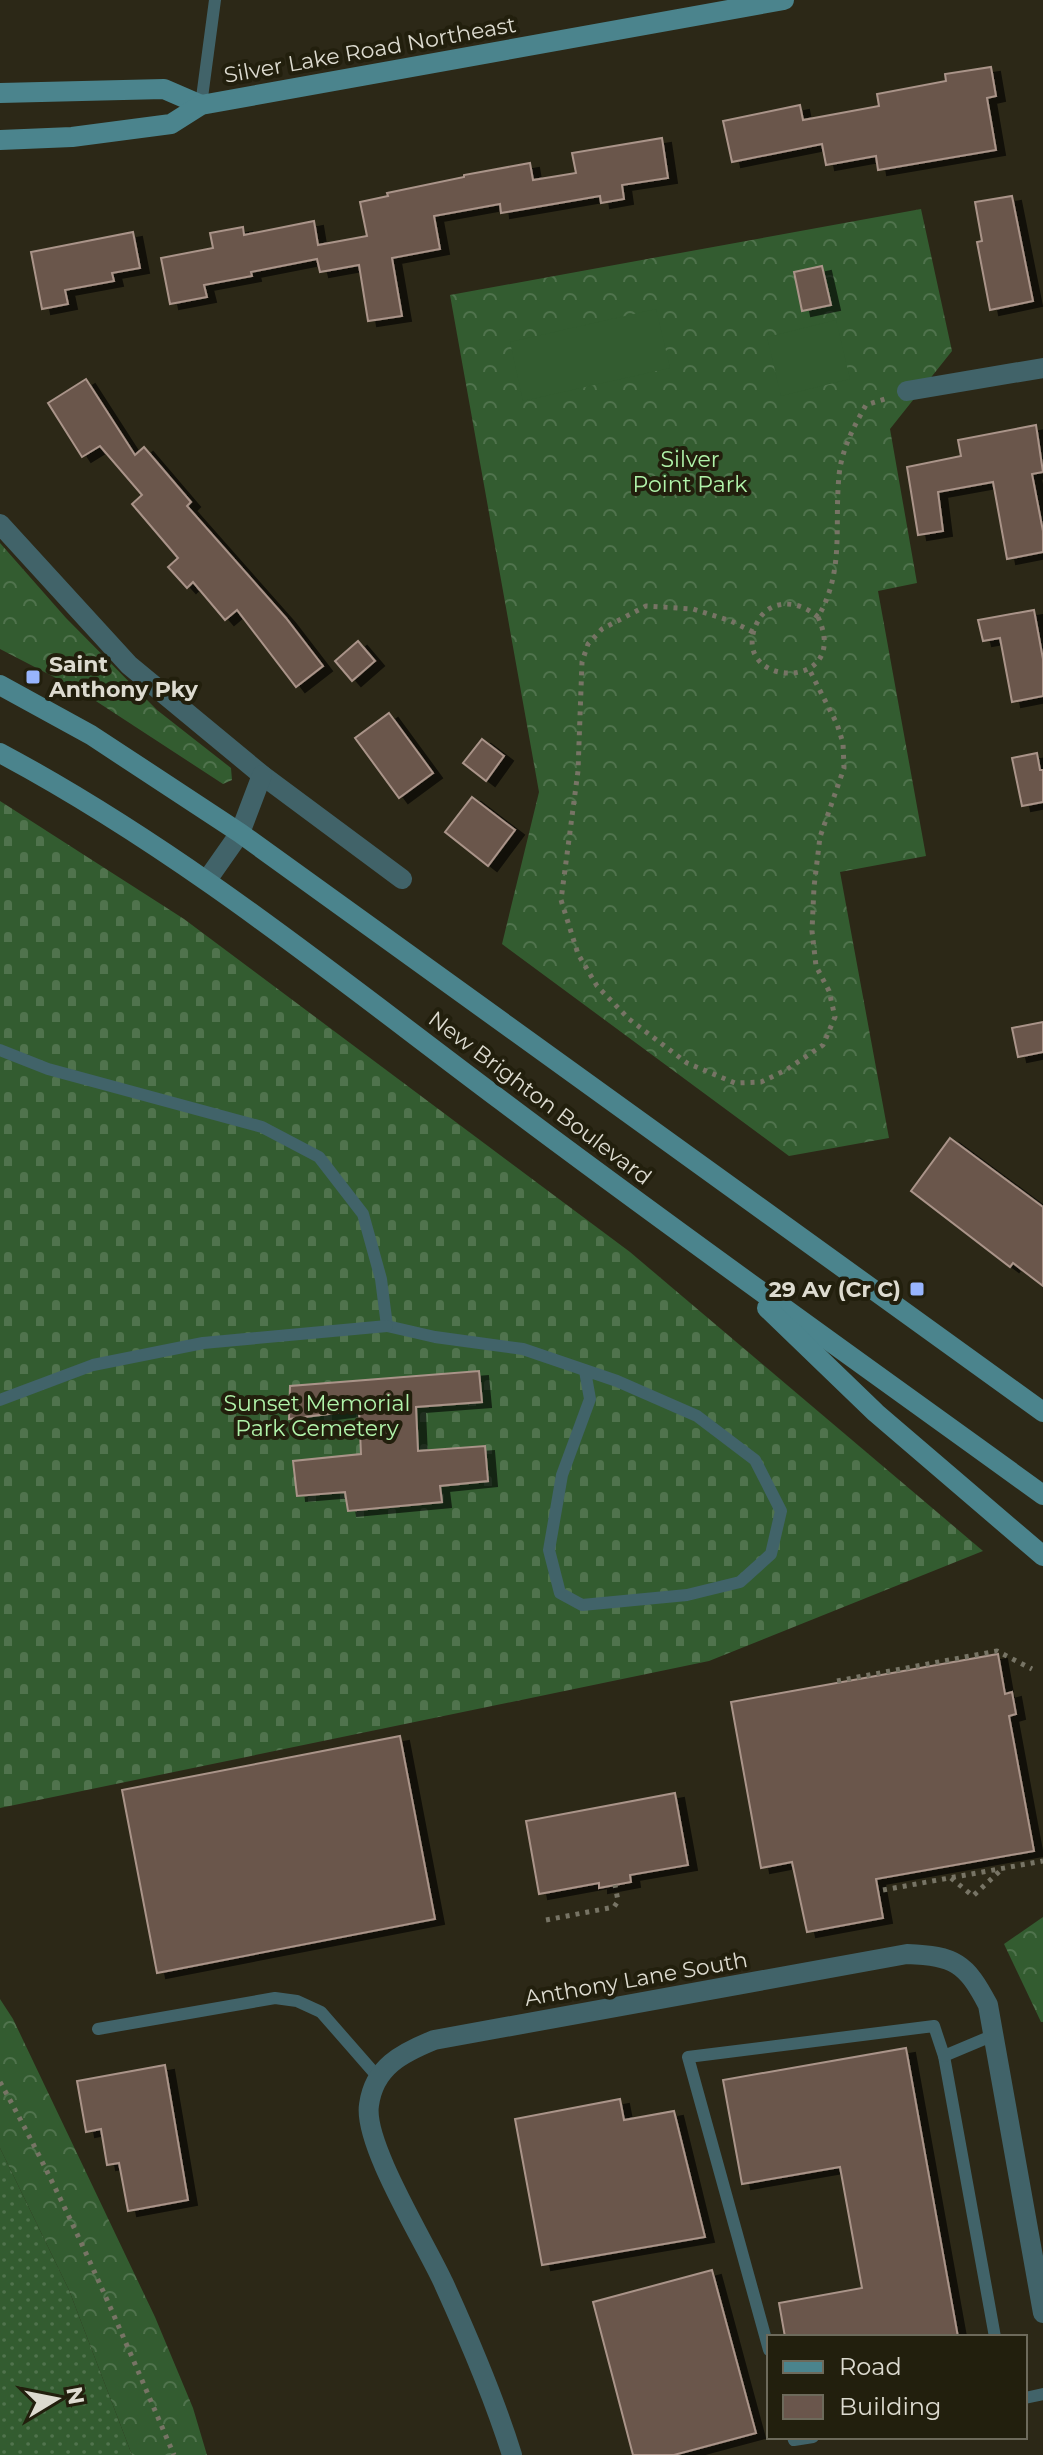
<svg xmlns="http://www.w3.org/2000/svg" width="1043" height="2455" font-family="Montserrat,sans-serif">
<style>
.grass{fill:url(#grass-dots)}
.forest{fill:url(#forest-crowns)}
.cemetery{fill:url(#cemetery-stones)}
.pitch{fill:#335c30}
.building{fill:#6a564c;stroke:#aa9489;stroke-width:2;filter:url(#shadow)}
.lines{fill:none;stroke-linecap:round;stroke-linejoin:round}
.path{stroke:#777465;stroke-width:5;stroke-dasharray:4 6;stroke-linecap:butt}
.service{stroke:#416369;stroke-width:12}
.minor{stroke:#416369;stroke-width:20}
.secondary{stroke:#4b848d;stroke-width:20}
.poi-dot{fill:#98b5fd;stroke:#221f0d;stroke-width:3}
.labels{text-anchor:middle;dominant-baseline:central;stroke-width:8;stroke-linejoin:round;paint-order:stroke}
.street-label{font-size:22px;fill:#dddbd0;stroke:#221f0d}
.park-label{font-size:22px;fill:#b1f4aa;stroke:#221f0d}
.poi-label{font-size:22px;font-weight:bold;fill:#dddbd0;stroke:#221f0d;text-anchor:start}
</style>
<defs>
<pattern id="grass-dots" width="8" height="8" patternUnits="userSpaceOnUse" patternTransform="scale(2)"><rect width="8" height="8" fill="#335c30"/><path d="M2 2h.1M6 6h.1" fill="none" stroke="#50734d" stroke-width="1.8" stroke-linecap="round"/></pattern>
<pattern id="forest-crowns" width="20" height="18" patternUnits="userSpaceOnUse" patternTransform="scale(2)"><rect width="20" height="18" fill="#335c30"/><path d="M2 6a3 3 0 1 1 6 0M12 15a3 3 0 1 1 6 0" fill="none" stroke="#50734d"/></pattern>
<pattern id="cemetery-stones" width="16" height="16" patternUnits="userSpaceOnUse" patternTransform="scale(2)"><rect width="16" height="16" fill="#335c30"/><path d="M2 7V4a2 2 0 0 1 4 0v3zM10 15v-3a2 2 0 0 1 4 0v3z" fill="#50734d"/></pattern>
<filter id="shadow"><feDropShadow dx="9" dy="5" stdDeviation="0" flood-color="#0009"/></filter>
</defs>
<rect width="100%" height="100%" fill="#2c2817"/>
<polygon class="grass" points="0,2148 69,2290 132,2455 0,2455"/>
<g class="forest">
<polygon points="921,209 952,351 890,429 917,583 878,591 926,856 840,872 889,1138 789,1156 502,944 539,792 450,295"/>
<polygon points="0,543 66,618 157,710 231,768 232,780 223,784 79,690 0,649"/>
<polygon points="1043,1917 1043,2022 1041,2022 1004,1944"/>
<polygon points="0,1999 13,2019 155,2317 193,2408 207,2455 132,2455 69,2290 0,2148"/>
</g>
<polygon class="cemetery" points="0,801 184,919 630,1252 983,1551 709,1661 0,1808"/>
<g class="pitch">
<polygon points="656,309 670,368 523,401 510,342"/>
<polygon points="836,320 850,379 781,396 767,337"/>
</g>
<g class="building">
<polygon points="991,67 996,96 987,98 996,150 878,170 876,156 826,165 822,144 732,162 723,121 800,105 803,120 879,106 877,94 946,81 945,74"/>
<polygon points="662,138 668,178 622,185 624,199 601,203 600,196 501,213 500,204 434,216 440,249 392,258 402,316 368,321 359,265 320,272 317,259 251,272 252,276 204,285 207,297 170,304 161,258 213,248 210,233 243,227 244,235 314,221 318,245 367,236 360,202 388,196 387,193 464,177 464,175 530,163 533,180 576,173 572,153"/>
<polygon points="1012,196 1033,301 990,310 977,242 982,241 975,202"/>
<polygon points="133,232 140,268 112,273 114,281 65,290 68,304 42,309 31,252"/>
<polygon points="822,266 831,305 802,311 794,272"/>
<polygon points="86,379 135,455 144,447 191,502 187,506 286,618 323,666 296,687 237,610 225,620 193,582 187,588 168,567 178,558 132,504 142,495 100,446 82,457 48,403"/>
<polygon points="1036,425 1043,472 1032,474 1043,531 1043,552 1007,559 993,482 938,492 943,531 918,535 907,467 961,456 958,440"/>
<polygon points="1034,610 1043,659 1043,696 1012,702 1000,638 983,641 978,620"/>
<polygon points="358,641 375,661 352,681 335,661"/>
<polygon points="389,713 433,773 399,798 355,738"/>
<polygon points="482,739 504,756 486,781 463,763"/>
<polygon points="1037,753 1040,770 1043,770 1043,802 1022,806 1012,758"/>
<polygon points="472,797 515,830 488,866 445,832"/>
<polygon points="1043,1022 1043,1052 1018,1057 1012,1028"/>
<polygon points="950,1138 1043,1207 1043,1286 1013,1263 1010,1267 911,1191"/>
<polygon points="479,1371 482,1402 416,1407 418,1451 485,1446 488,1481 440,1486 442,1502 348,1511 345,1492 297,1496 293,1461 361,1454 359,1410 289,1419 290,1386"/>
<polygon points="998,1654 1005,1694 1012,1692 1016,1714 1009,1716 1034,1851 876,1879 883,1918 807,1932 792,1862 761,1868 731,1702"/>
<polygon points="400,1736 435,1919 157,1973 122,1790"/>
<polygon points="675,1793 688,1865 630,1875 631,1882 599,1888 599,1883 539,1894 526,1821"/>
<polygon points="906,2048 958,2337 785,2337 779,2303 862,2288 840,2167 742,2184 723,2080"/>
<polygon points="165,2065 188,2200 128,2211 119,2163 107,2165 101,2129 86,2132 77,2081"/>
<polygon points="620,2099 624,2120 674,2111 705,2237 542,2265 515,2119"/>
<polygon points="712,2270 756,2433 674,2455 633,2455 593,2302"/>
</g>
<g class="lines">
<g class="path">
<path d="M818,617C799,600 768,597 756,625C729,688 853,693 818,617C845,570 834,526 839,476C841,451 854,426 866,405L888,398"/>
<polyline points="753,632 731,621 693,609 646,606 602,629 588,644 582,662 578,771 561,900 578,954 597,986 629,1019 687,1063 735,1083 761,1082 786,1070 823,1045 835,1017 829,991 816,966 812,931 814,887 820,837 844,768 843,743 837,724 809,669"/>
<polyline points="837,1681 997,1651 1032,1669"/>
<polyline points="951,1878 973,1896 1002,1869"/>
<polyline points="883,1890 1043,1861"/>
<polyline points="546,1920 614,1907 618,1901 615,1885"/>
<path d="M0,2082C67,2202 120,2329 174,2455"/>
</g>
<g class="service">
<polyline points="201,105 215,0"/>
<polyline points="0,1050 48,1069 262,1127 319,1157 363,1214 381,1279 387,1326 435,1337 523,1349 617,1381 697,1416 755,1460 781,1511 771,1554 740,1582 687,1595 582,1605 560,1593 549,1550 562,1475 590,1399 585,1371"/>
<polyline points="0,1400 93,1365 203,1343 387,1326"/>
<polyline points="98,2029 275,1998 297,2001 321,2012 377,2076"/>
<polyline points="944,2056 995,2337"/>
<polyline points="769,2350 688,2057 934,2026 944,2056 994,2035"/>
<polyline points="1025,2398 1043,2394"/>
<polyline points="793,2437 794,2440 813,2437"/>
</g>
<g class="minor">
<polyline points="907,391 1043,368"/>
<polyline points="0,524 129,665 262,775 402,879"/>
<polyline points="207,880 240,833 262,775"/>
<path d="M512,2455C494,2397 469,2339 444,2284C426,2244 363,2144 369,2105C374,2067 402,2053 434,2040L907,1954C955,1956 966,1963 988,2005L1043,2313"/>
</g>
<g class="secondary">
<polyline points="0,93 164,89 201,105"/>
<polyline points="0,140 72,137 171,124 201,105 784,0"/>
<polyline points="0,685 91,735 240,833 1043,1412"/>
<path d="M0,753C180,849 339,979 502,1101C680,1235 862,1364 1043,1495"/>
<polyline points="767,1308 876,1413 1043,1556"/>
</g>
</g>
<g class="poi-dot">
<rect x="25" y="669" width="16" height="16" rx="4"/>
<rect x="909" y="1281" width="16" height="16" rx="4"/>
</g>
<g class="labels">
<g class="street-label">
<text transform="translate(370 50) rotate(-10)">Silver Lake Road Northeast</text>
<text transform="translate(540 1098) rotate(37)">New Brighton Boulevard</text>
<text transform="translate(636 1979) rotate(-10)">Anthony Lane South</text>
</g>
<g class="park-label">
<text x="690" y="459">Silver<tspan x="690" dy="25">Point Park</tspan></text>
<text x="317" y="1403">Sunset Memorial<tspan x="317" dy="25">Park Cemetery</tspan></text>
</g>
<g class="poi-label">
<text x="49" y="664">Saint<tspan x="49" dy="25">Anthony Pky</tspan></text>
<text x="901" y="1289" text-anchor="end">29 Av (Cr C)</text>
</g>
</g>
<rect x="767" y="2335" width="260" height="104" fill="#221f0d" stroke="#6d6a5b" stroke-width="2"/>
<rect x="783" y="2361" width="40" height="12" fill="#4b848d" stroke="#6d6a5b" stroke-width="2"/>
<text x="839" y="2375" font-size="24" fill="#dddbd0">Road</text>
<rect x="783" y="2395" width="40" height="24" fill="#6a564c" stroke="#6d6a5b" stroke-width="2"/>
<text x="839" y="2415" font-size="24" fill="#dddbd0">Building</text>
<g transform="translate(56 2399) rotate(80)" stroke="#221f0d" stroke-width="6" paint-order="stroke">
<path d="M0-6L14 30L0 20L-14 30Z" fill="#dddbd0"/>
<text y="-12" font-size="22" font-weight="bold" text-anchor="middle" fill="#dddbd0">N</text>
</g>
</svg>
